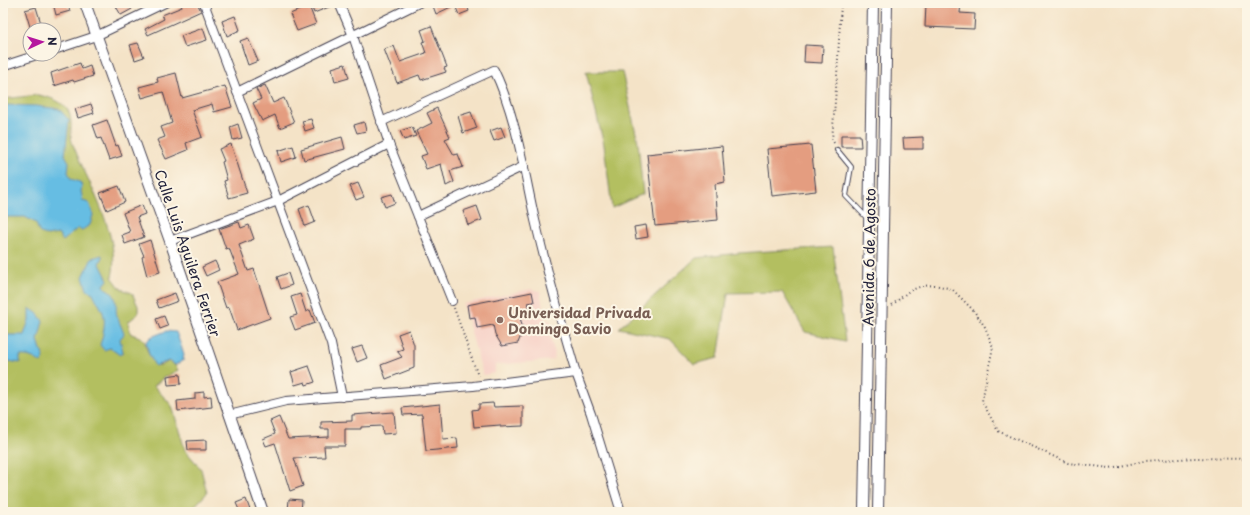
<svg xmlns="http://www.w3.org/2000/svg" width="1250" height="515" font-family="'Playpen Sans',sans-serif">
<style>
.built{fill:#f7d1c7}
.green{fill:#b3bf61;stroke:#6a704e}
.water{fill:#66bde3;stroke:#44708f}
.building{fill:#e49d80}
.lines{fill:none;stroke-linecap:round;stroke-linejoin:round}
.service-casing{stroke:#423f50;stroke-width:6}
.minor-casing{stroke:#423f50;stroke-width:10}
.tertiary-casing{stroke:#423f50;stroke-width:12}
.path{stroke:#423f50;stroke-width:2;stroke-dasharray:1 3;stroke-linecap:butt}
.service{stroke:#fff;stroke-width:4}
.minor{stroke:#fff;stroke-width:8}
.tertiary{stroke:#fff;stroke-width:10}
.education-dot{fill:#8d6e63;stroke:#fcf5e5;stroke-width:1.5}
.labels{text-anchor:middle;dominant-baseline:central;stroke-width:4;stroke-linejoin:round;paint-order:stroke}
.street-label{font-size:14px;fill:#22223b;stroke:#fcf5e5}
.education-label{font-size:14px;font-weight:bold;fill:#785e54;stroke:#fcf5e5;text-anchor:start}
</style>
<rect width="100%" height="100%" fill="#fcf5e5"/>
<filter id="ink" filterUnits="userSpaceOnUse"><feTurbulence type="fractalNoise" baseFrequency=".025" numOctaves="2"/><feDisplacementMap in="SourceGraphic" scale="8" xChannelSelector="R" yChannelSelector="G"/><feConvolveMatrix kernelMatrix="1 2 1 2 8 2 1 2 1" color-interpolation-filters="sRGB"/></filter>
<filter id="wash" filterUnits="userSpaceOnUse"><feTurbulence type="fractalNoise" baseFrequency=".012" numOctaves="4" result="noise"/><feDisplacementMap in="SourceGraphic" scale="16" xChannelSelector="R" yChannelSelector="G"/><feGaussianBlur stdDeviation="0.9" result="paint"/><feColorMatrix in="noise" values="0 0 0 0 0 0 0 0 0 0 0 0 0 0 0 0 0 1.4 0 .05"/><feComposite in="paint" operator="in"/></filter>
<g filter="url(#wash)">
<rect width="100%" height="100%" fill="#f4e3c7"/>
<polygon class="built" points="531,289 540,291 545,320 550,320 553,332 549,335 555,353 553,360 495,365 495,373 483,375 463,304"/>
<g class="green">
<polygon points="586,72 622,72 638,142 643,194 612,208 604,145"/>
<path d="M38,95C48,97 60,100 67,109C74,118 69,132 72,142C86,180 122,236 112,277L121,289L132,293L138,306V314L128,322L131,334C149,339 142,341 149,354C151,358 157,363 160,366L169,361L175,365L178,370L163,378L154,386L172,406L185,450L201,469L207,493L189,512H174L168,509L159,512H3V99Z"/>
<polygon points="833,247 845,341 805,332 782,292 728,293 718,358 694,364 670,339 619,328 696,258 739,253"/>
</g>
<g class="water">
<polygon points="3,105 37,106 59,109 69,120 65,155 69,162 68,172 71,179 80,182 82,186 81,191 83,201 89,203 93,215 90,225 82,230 78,228 63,241 58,234 47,236 39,232 36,223 25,217 3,217"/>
<path d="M102,255V260L99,262L108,280L104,285L105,288C122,297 113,307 118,319C120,324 122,328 124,334L120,339L123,352L120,355L110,348L104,350L100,345C103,335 107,321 102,310C99,304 96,300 93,293L87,290L83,277L92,258Z"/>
<path d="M29,308L37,313L43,321L38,340L44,359L41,363C35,358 28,355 20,356V363L3,360V335H24L29,320Z"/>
<polygon points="166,331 176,332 184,354 183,361 175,365 169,361 155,366 149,354 146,342 151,337"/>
</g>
<g id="blocks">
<g class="building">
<polygon points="53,3 67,3 70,11 56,15"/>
<polygon points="114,3 128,3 132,9 121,15"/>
<polygon points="180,3 197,3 201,11 148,35 145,29 164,19 162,15 182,7"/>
<polygon points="310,3 334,3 334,5 314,13"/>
<polygon points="439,3 466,3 469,11 459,15 455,5 436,14 433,6"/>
<polygon points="926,3 961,3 960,13 975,14 974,29 925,27"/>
<polygon points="309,6 316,24 297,31 290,14"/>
<polygon points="36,7 43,30 31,30 25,10"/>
<polygon points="235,16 240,30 227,36 222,21"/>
<polygon points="431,26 447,67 444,68 446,72 421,80 419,75 397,83 384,49 394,46 400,62 426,53 422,42 425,41 421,30"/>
<polygon points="203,28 207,40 185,47 181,36"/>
<polygon points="248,38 258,61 248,65 240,41"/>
<polygon points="138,43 144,57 135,60 130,45"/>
<polygon points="805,45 823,46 822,63 804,62"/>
<polygon points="80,63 82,69 90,66 93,76 74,82 73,80 54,86 51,73"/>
<polygon points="345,64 349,78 335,82 332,68"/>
<polygon points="176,73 182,98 225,86 232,107 214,112 212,104 192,110 202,137 186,143 188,150 166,159 157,140 165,137 161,127 172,123 163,92 142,98 139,87 158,82 157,78"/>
<polygon points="265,85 273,103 284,98 294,122 280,128 275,115 262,121 253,103 261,99 256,89"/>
<polygon points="91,104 94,113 78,118 75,109"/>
<polygon points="437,108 450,137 445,139 454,155 458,154 463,167 450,171 454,182 446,186 441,164 426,169 421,156 427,154 416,131 432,123 427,113"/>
<polygon points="471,112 477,128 463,133 458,116"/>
<polygon points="311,119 314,128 305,131 302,121"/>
<polygon points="107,120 116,146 118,145 122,156 109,160 101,138 98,139 93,125"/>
<polygon points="364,122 366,131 357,133 354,125"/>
<polygon points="238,124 242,138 233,140 230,127"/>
<polygon points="412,127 416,136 404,140 400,131"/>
<polygon points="501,127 505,137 494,141 490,131"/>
<polygon points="841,135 860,135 861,147 841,147"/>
<polygon points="342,137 345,149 304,160 301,149"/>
<polygon points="923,137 923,149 904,149 903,138"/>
<polygon points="231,144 247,193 229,198 224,181 227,180 222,162 224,161 219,149"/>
<polygon points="811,145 816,191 772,196 767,149"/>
<polygon points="293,146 296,157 281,162 278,151"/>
<polygon points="722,146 725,182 715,184 718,220 655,226 647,154"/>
<polygon points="358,183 364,197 356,200 350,186"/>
<polygon points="119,186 125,202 107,210 100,193"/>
<polygon points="392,194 395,203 385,207 381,197"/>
<polygon points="142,205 145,214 137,217 144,237 125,244 122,235 130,232 123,213"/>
<polygon points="309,205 315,222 305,226 299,209"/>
<polygon points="477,206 482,220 468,225 463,211"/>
<polygon points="239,222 241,228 249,225 254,239 239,245 248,271 254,269 270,318 237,330 229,307 226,308 217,282 239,274 229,248 226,249 219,229"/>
<polygon points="646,225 648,237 636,239 634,227"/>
<polygon points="150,240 160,272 147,276 142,257 144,256 139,244"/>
<polygon points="215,261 219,270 206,276 202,267"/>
<polygon points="288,273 292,285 281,289 277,277"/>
<polygon points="532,292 534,302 528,303 531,315 520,317 523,330 518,343 502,346 495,334 493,325 477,328 475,317 469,318 467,305"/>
<polygon points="175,293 178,301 159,308 156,300"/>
<polygon points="300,294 306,312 310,310 315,323 295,330 290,317 297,315 291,297"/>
<polygon points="164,316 168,326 160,329 156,319"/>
<polygon points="409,330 414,345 414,368 386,379 381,365 402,357 397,351 403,349 398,334"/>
<polygon points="362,346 367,358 357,362 352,349"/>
<polygon points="309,366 315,382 306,385 305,382 295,385 291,372"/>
<polygon points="180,374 181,384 168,385 167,376"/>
<polygon points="204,392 204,397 211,396 212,407 178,411 177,401 195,399 195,393"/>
<polygon points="493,403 494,407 523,406 523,426 500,427 500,425 474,427 472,410 479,409 479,404"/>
<polygon points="440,404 443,439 457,438 458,448 426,451 422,414 403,415 402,408"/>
<polygon points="394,412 396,433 383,434 382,426 361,427 361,429 345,429 345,446 324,446 325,457 294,458 303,486 290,491 275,443 266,446 263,439 275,434 270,421 279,417 288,439 329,437 329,429 321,429 321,422 352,421 352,415"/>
<polygon points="206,440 206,450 188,450 187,441"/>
<polygon points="246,499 250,510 240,512 236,503"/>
<polygon points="289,499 302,500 301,512 288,511"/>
</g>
</g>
</g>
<g filter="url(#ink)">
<use href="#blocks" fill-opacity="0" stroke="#423f50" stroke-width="1"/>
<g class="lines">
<defs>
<polyline id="service" points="837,150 851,167 846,196 870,221 883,223"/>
<g id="minor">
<polyline points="204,3 331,344 342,397"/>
<polyline points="339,3 353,36 389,144 452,301"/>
<polyline points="54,50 96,36 165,3"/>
<polyline points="3,66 40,54"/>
<polyline points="237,92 419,3"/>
<path d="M381,122L494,70C516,115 524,171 535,220C547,271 561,322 576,373"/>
<polyline points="418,216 524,166"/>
<polyline points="170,241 278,201 389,144"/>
<polyline points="229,415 286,401 473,386 576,373 591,414 621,512"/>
</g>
<g id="tertiary">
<polyline points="85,3 170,241 263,512"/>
<polyline points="864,512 873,3"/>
<polyline points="878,512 887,3"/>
</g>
</defs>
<use href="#service" class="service-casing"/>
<use href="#minor" class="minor-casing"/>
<use href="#tertiary" class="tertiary-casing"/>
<g class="path">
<polyline points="834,143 832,140 837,76 841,3"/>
<polyline points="892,305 909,291 922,286 935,285 952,289 974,311 985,327 993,347 982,401 998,431 1068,463 1110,468 1145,461 1194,458 1247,459"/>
<polyline points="454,308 478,376"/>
</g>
<use href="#service" class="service"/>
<use href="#minor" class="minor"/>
<use href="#tertiary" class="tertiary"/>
</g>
</g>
<circle class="education-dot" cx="500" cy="320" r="4"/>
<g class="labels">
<g class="street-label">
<text transform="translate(188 253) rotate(71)">Calle Luis Aguilera Ferrier</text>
<text transform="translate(869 257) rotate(-89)">Avenida 6 de Agosto</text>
</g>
<g class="education-label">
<text x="508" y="312">Universidad Privada<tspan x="508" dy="16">Domingo Savio</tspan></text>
</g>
</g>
<rect width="1250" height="515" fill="none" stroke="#fcf5e5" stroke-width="16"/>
<g transform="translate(42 42) rotate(86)"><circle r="19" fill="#fcf5e5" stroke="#a5a1a1"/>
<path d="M0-3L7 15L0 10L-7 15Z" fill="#b5179e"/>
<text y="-6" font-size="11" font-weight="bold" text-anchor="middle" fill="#22223b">N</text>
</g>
</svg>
